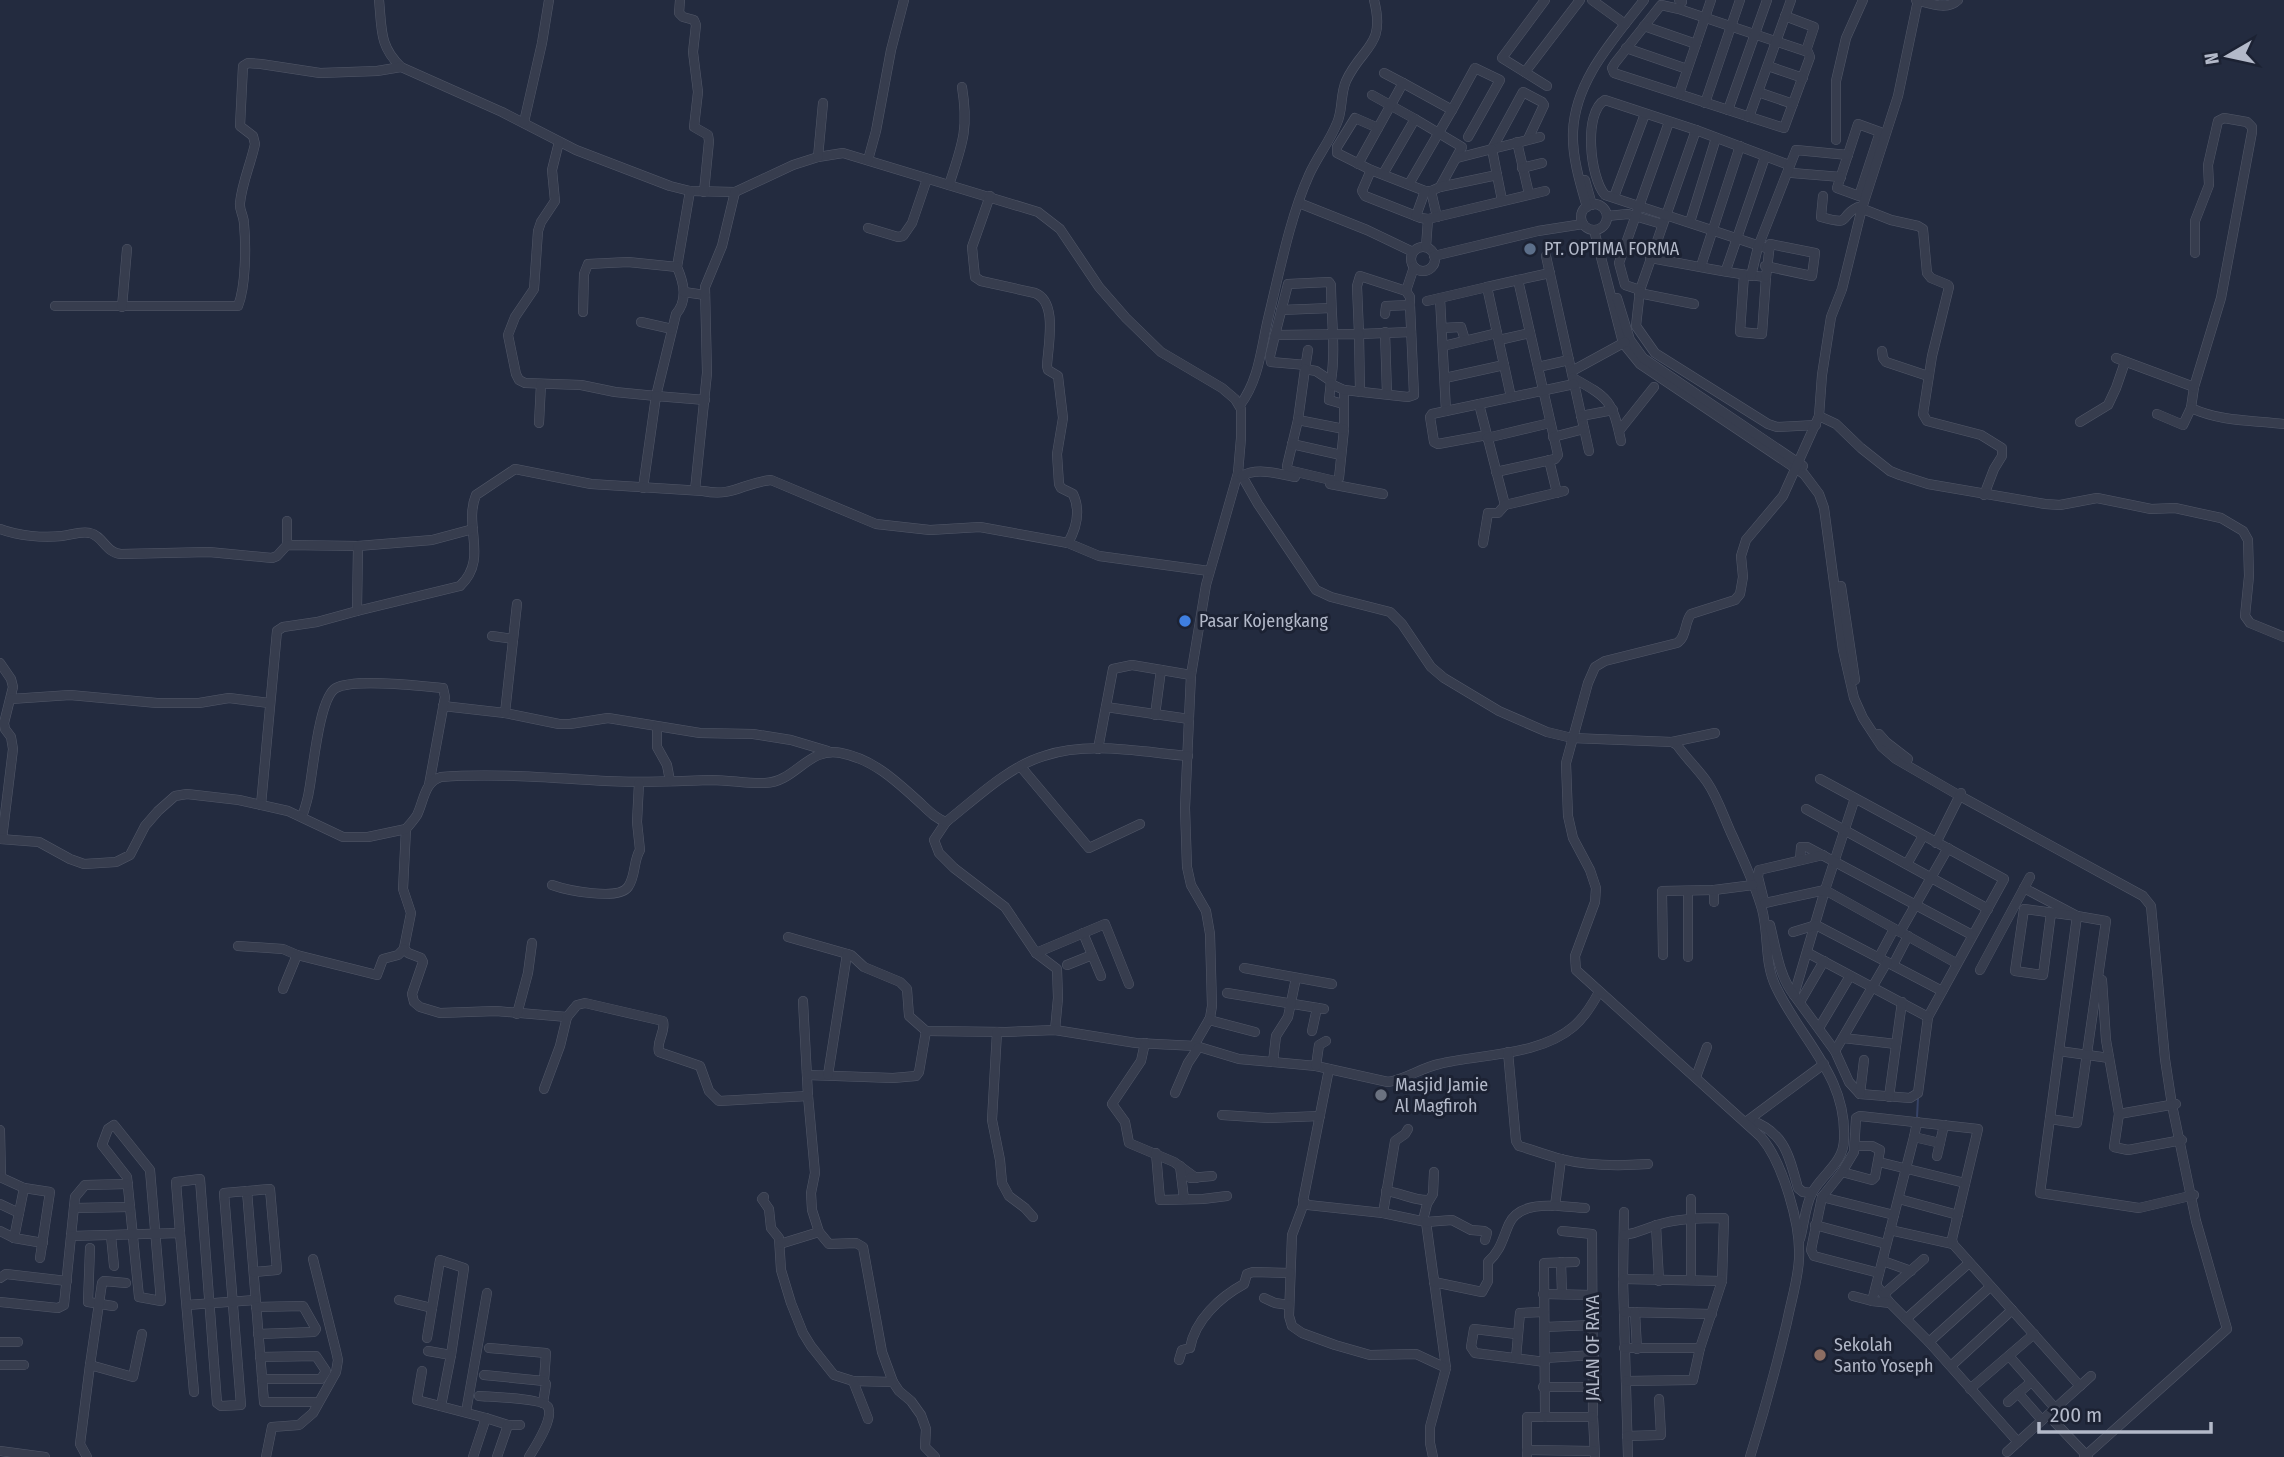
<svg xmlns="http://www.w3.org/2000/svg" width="2284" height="1457" font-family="'Fira Sans Condensed',sans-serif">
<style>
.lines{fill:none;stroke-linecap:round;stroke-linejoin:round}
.stream{stroke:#374366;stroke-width:2}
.minor-casing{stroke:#525869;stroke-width:10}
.minor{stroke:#373d4e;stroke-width:9}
.service-dot{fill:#5c6f8a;stroke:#1c2233;stroke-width:2.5}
.shop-dot{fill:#3f7fe0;stroke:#1c2233;stroke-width:2.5}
.worship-dot{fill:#6b7280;stroke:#1c2233;stroke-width:2.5}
.education-dot{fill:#8d6e63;stroke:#1c2233;stroke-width:2.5}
.labels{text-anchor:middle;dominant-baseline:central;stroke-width:6;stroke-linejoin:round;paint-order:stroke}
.poi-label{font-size:18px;fill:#b3b9c9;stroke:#1c2233;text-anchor:start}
.street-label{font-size:18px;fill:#b3b9c9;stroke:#1c2233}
</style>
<rect width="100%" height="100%" fill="#232b3f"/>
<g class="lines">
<polyline class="stream" points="1917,1117 1918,1098"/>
<defs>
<g id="minor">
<path d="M379,0C382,29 379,46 401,67L502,112L576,150L670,186L690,191L735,192L793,165L818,157L843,153L1038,212L1060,229L1099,287L1126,318L1161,352L1222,388L1235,399L1241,409V438L1238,473L1206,585L1191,675L1190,696L1185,808L1187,867L1191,885L1206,911L1210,934L1212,1006L1210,1018L1196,1042V1046L1239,1059L1316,1066L1388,1082C1406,1079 1421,1068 1439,1064C1480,1054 1539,1056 1573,1027C1584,1018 1592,1005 1599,992"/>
<polyline points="680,0 679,13 683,17 694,20 696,25 693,52 698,92 694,127 708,135 709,141 704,192"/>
<polyline points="1545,0 1502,58 1547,86"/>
<polyline points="1592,0 1625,24"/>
<polyline points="1679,0 1682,2"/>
<path d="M1916,0C1929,3 1947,11 1958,0"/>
<polygon points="1661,5 1679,9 1808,52 1810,57 1784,128 1614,73 1612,68 1615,63"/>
<polyline points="1785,16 1814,27 1806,51"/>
<polyline points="1644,26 1696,44"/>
<polyline points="1626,48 1687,69"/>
<polyline points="1768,66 1803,78"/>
<polyline points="1525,72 1580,0"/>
<polyline points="1384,73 1403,83"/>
<polyline points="1758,92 1793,104"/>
<polyline points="1679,94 1711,0"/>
<polyline points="1372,95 1415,119 1383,174"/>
<polyline points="1705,103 1740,0"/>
<polyline points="1452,110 1475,68 1500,80 1468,137"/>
<polyline points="1728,110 1767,0"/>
<polyline points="1749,117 1791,0"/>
<polyline points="1415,119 1462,147 1440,187 1431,191"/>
<polyline points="524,122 542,43 549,0"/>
<polygon points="1858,124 1880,132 1859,196 1837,188"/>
<polyline points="1378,128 1355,118 1337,147 1337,153 1371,170 1425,191 1431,191 1437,217"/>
<polyline points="1696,130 1640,290 1636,326 1655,353 1768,424 1777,427 1816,425"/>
<polyline points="1836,140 1836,81 1846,38 1863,0"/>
<path d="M559,142L552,170L555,201L541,222L538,231L534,289L515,317L508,335L516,374L519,380L525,383L581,385L615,392L656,396L676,314C688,300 684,283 677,267L690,191"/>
<polyline points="1517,142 1529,194"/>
<polyline points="1492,149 1523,92 1542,102 1544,105 1528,139"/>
<polyline points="1492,149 1540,137"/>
<polyline points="818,157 823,103"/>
<polyline points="1457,158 1492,149 1497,175"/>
<polyline points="868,160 876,131 891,50 904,0"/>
<polyline points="1358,164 1403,83 1452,110 1409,184"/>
<polyline points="1522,168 1542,163"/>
<polyline points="1371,170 1362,191 1365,196 1421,218 1428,219"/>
<polyline points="1792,173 1841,177"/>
<polyline points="1585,180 1592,205"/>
<path d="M949,185C962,145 969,130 962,87"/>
<polyline points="1440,187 1497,175 1502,200"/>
<path d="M990,196L972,247L975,277L981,281L1035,293C1058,302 1048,345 1047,366L1048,370L1058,376L1063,418L1057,454L1059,484L1061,488L1073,494C1081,511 1077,527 1068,543"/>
<path d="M1823,196L1821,217C1854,226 1837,217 1858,207L1891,220L1918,226L1923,229L1927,273L1931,278L1948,285L1949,287L1932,356L1923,414L1927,421L1981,435L2002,448V456L1994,469L1984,495"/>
<polyline points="1614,197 1645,114"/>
<polyline points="1299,203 1367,230 1413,252"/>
<circle cx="1594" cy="217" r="13"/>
<path d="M1587,207C1580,183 1572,157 1573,132C1575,80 1614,39 1644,0"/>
<polyline points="1416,216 1425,191"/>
<polyline points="1607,216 1628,214 1662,224"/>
<polyline points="1690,222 1716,138"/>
<polyline points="868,228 898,237 903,236 912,223 927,179"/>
<polyline points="1594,230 1623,343 1640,364 1804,474 1819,494 1824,508 1843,650 1854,698 1863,718 1882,747 1896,759 1960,796 2143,896 2151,906 2165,1059 2172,1105 2196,1221 2227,1329 2084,1457"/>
<circle cx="1423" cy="259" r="12"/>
<polyline points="1426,247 1428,219 1545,191"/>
<path d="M1769,249L1605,195C1590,178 1583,112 1605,100L1696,130L1789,165"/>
<polyline points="1434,256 1538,231 1583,224"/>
<polyline points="1546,256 1589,451"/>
<path d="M1650,258C1688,264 1728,274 1766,277L1762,334L1740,332L1744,275"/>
<polyline points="1701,266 1740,146"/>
<polyline points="1765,266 1812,276 1815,253 1770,244 1766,277"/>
<polyline points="1726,270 1765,157"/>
<polyline points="1751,276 1758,247 1796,150 1848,155"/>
<polyline points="1518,280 1550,273"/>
<polyline points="1487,287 1518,280 1558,455 1555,459 1496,472"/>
<polyline points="1640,290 1625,285 1619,263 1669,122"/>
<polyline points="1406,291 1360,276 1357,286 1359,334 1411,332"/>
<polyline points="684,292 705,295"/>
<polyline points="1639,293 1694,304"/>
<polyline points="1617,298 1630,340 1643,358 1803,466"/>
<polyline points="1427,301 1440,298"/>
<polyline points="1410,305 1410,297 1406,291 1414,267"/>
<path d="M55,306H238C246,286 246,245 244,224C244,216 239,210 240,203C242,183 251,163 255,144L253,136L240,126L243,66L248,63L261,64L320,73L377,71L401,67"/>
<polyline points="122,307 127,249"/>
<polyline points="1281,310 1331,308"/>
<polyline points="583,312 584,274 588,264 628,262 677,267"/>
<polyline points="641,322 672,329"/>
<polyline points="1442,328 1461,327 1465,340"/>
<polyline points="1385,332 1387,394"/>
<polyline points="1275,335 1270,356 1271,362 1306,365"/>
<polyline points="1499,340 1530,333"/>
<polyline points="1443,346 1497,333"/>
<polyline points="1308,350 1305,369 1316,371 1331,381 1329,400 1343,404"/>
<polyline points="1882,351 1883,358 1886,362 1928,376"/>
<path d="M2116,358L2194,387L2191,408C2222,422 2251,420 2284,424"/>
<polyline points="1538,367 1569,360"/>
<polyline points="1305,369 1298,420 1287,466 1288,470 1335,481 1339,478 1344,429 1344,390"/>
<polyline points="1572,371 1625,342"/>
<polyline points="1445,378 1504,365"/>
<path d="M1573,378C1609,398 1612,400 1621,441"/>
<path d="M1331,381C1336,350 1331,316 1331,285L1329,282L1288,284L1275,335L1359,334L1360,392"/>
<polyline points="1331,384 1344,390 1408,397 1414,395 1410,305 1386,306 1385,314"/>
<polyline points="2194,387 2221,298 2252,132 2252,127 2247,122 2224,118 2218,121 2208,165 2209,185 2195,221 2195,253"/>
<polyline points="1479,404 1505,505"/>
<path d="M1240,405C1259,380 1261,349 1268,319C1279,274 1290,217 1309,175C1317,157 1330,141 1337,123C1343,110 1340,95 1346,81C1362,46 1386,47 1374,0"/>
<polyline points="1446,411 1440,298 1487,287 1511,397"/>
<polyline points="2157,414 2183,425 2191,408"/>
<polyline points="1581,416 1613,410"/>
<polyline points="1819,416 1836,424 1861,448 1890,471 1900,475 1928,484 2045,504 2060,505 2097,498 2151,509 2175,508 2221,518 2243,531 2248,540 2249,576 2245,616 2250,623 2284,637"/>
<polyline points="1298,420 1344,429"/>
<polyline points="2080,422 2108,405 2116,388 2125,362"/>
<polyline points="539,423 541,384"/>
<polyline points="1619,431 1654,387"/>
<polyline points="1487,435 1438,444 1434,442 1430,417 1432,414 1446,411 1574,384"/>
<polyline points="1553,437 1584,429"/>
<polyline points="1487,438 1550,423"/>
<polyline points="1292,444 1341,455"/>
<polyline points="1549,460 1557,493"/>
<path d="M1238,473L1242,476L1258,504L1316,590L1331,597L1390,612L1402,624L1431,667L1444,678L1499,711L1547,732L1572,738L1672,742L1677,745C1686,758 1698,769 1707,782C1718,798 1724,818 1732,835C1743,859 1755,884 1762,909C1769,935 1764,963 1776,987C1801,1040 1847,1076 1844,1139C1844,1163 1822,1174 1812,1193C1805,1206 1804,1225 1800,1239"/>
<path d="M1242,476C1257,467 1279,474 1295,477"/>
<polyline points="1330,484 1383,494"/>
<polyline points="643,488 656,396 705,400"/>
<polyline points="695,490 707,373 705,287 722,246 735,192"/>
<polyline points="287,521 287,545"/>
<path d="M0,529C18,536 43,538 62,536C71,535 80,531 90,533C103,536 106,553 121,554L209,552L272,558L277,556L287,545L358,546"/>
<polyline points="1483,543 1488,513 1498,513 1505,505 1564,491"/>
<polyline points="1841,586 1855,680"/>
<path d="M357,611L460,586C489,559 463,526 476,495L515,469L591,484L703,491C734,497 742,483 771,480L876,524L930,530L980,527L1068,543L1099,556L1209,571"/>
<polyline points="492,636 513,639"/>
<polyline points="0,663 11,679 13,687 4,723 5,729 11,737 13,749 2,839"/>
<polyline points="11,699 70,695 157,703 199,703 229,698 269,703"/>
<polyline points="443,706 505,713 559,724 570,724 608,718 700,733 753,734 791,740 828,751"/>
<polyline points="1106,707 1189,719"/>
<polyline points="505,713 517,604"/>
<polyline points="1155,715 1161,670"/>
<polyline points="657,727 657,747 667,765 670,781"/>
<polyline points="1879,734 1886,742 1908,759"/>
<polyline points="1672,742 1715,733"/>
<polyline points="1098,749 1113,669 1132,665 1191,675"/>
<polyline points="1021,767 1089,848 1140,824"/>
<polyline points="1820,779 2004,879 1928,1017 1918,1093 1910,1098 1860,1094 1849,1082 1835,1051 1794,995 1825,890 1855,798"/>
<polyline points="261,805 277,631 283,627 317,622 357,611 358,546 432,540 473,529"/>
<polyline points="1806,809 1988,909"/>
<path d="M302,817C305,808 308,799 309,791C313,771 319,697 336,688C355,678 421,686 443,688L445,697L429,785"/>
<polyline points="946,822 934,840 939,853 954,868 1005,907 1036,953 1057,969 1058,998 1055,1030"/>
<polyline points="406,829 403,889 411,913 404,948 408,953 421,958 423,962 412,994 414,1002 420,1007 440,1013 496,1011 567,1017"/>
<path d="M0,839L39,842L70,859L84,864L116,862L130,855L145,826L158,811L175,796L187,794L239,800L288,811L343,837H368L406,829C410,824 414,820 417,815C424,801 424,782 441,777C495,773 551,778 606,781C641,783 676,781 712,780C730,780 747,784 765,783C796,782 808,746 841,753C872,759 894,779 917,800C926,808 934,818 946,822C974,800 1009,766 1044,756C1089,741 1141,752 1188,756"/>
<polyline points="1936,843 1961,793"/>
<polyline points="1800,860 1801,847 1807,847 1972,935"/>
<polyline points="1907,864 1923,836"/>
<path d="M552,885C566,890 618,901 628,887C636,876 633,861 640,850L637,822L639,783"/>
<polyline points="2024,888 2077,916 2106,921 2077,1123 2050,1119"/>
<polyline points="1714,890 1714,902"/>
<polyline points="1688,891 1688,957"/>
<polyline points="1764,901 1758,877 1759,870 1823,855"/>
<polyline points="1765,903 1825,890 1956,963"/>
<polyline points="2051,913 2043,975 2015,971 2024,909 2077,916 2040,1193 2139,1208 2194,1195"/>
<path d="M1770,925C1776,949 1779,976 1794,995"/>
<polyline points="1793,932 1816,925 1942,991"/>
<polyline points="1900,932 1948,848"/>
<polyline points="1083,933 1101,976"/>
<polyline points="788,937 851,955 864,967 900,982 907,989 909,1016 926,1031 1006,1032 1055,1030 1136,1043 1196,1046"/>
<polyline points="238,946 283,949 297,955 377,975 383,959 398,955 404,949"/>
<polyline points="1036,953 1105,924 1129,984"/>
<polyline points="1808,953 1928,1017"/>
<polyline points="1663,955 1662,891 1714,890 1753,885"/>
<polyline points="1879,957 1894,929"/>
<polyline points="1067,965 1092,955"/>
<polyline points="1893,965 1908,936"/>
<polyline points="1244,968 1332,984"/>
<polyline points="1980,970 2030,877"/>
<polyline points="2102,980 2106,1040 2119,1114"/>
<polyline points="283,989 297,955"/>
<polyline points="1227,993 1324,1009"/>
<polyline points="803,1001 808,1096 815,1173 811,1193 812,1210 819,1232 829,1244 856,1243 863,1247 882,1352 893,1382 899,1391 911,1401 921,1415 926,1429 925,1447 935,1457"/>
<polyline points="1800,1002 1824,961"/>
<polyline points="517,1014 528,973 532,943"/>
<polyline points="1209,1020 1255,1032"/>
<polyline points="1819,1028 1850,976"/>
<polyline points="1312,1031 1317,1008"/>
<polyline points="997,1032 992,1120 1000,1160 1002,1183 1009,1196 1025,1208 1033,1217"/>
<polyline points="1843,1038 1896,1044"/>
<polyline points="1145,1043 1141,1061 1112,1104 1125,1122 1129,1143 1174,1162 1196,1178"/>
<polyline points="1835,1051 1887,962"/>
<polyline points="2059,1051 2109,1058"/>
<path d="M1508,1052L1516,1141L1519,1146C1533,1150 1546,1155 1561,1159C1588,1166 1620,1166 1648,1164"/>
<polyline points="1273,1062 1276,1036 1288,1017 1296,978"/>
<polyline points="1316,1066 1319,1045 1326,1041"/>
<polyline points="1329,1069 1303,1201 1308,1205 1383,1213 1426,1222 1446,1368 1430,1427 1430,1443 1433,1457"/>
<polyline points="807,1075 893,1078 916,1076 919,1072 926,1031"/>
<polyline points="828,1075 847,954"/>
<polyline points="1696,1077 1707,1047"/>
<path d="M544,1089L560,1046L567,1017L577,1005L585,1003L663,1021C666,1032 656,1041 659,1052L700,1066L709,1091L719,1101L808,1096"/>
<polyline points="1175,1093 1188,1063 1198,1048"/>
<polyline points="1860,1094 1864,1060"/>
<polyline points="1889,1097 1902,1002"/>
<polyline points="2176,1104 2119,1114 2114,1147 2128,1150 2182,1140"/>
<polyline points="1222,1115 1268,1118 1320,1116"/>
<path d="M1750,1120C1785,1132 1789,1156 1798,1188L1803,1192L1812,1193"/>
<polyline points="1747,1121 1824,1064"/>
<polygon points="114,1125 150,1170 161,1301 139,1297 127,1177 102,1145 108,1129"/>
<polyline points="0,1130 1,1177"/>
<polyline points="1914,1137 1940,1143"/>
<polyline points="1156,1153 1160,1200 1203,1199 1227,1196"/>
<polyline points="1937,1156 1944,1125"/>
<polyline points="1879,1162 1965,1183"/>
<polyline points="1180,1166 1184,1199"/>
<polyline points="1842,1172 1872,1180 1875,1177 1880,1150 1872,1146 1856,1146"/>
<polyline points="0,1177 24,1188 50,1192 40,1258"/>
<polyline points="1190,1178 1212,1176"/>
<polyline points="247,1191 264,1402 314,1402"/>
<path d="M1386,1191C1402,1193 1414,1201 1429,1200"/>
<polyline points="764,1197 762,1199 769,1209 771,1228 779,1238 781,1270 791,1303 803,1333 811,1346 834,1375 853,1381 893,1382"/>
<polyline points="1822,1197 1894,1215"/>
<polyline points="1899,1199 1958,1215"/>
<polyline points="1304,1203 1292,1235 1289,1316 1292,1326 1302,1333 1335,1345 1370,1355 1416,1354 1446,1368"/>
<polyline points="0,1204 19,1213 14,1238"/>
<polyline points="1555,1206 1561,1159"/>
<polyline points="74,1208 130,1207"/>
<polyline points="1624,1212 1623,1279 1628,1457"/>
<polyline points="19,1213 24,1188"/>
<polyline points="1383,1213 1395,1141 1405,1134 1408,1129"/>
<polyline points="1423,1220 1427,1204 1433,1194 1434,1172"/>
<polyline points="1426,1222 1452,1220 1471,1230 1484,1231 1487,1233 1485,1240"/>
<polyline points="1656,1225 1659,1281"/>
<polyline points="1815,1225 1886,1244"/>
<polyline points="1890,1230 1953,1244"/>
<polyline points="0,1231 14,1238 43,1243"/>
<polyline points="1562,1231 1592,1234 1593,1417 1595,1457"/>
<polyline points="180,1233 176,1182 200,1179 217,1403 221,1406 241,1405 224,1193 270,1189 277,1270 254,1272"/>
<path d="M1624,1235C1640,1233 1643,1229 1657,1225C1678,1218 1703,1218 1724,1218L1722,1281L1700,1348L1693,1380L1626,1381"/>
<polyline points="71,1236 75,1197 85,1185 128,1184"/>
<polyline points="111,1236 114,1266"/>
<polyline points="780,1244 819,1232"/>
<polyline points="90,1248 88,1302 113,1306"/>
<polyline points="1883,1261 1911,1271"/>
<polyline points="1561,1262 1562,1294"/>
<polyline points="1879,1273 1814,1256 1811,1250 1822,1197 1842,1172 1854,1152 1856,1118 1860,1116 1978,1129 1952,1239 1953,1244 2080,1386"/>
<polyline points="0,1278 6,1274 67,1281"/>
<polyline points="1623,1279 1722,1281"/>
<polyline points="1691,1280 1691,1199"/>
<path d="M1434,1282L1482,1292L1488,1281V1262C1501,1250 1502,1240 1509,1224C1521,1198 1561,1207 1585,1208"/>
<polyline points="1877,1286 1890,1303 1929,1342 2018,1442"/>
<polyline points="1543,1294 1593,1295"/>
<polyline points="1884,1294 1924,1259"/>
<polyline points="1853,1296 1872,1301"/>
<polyline points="1264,1298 1275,1303 1289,1305"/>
<polyline points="399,1300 432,1308"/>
<polyline points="0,1302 58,1308 64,1305 71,1236 180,1233 194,1392"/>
<polyline points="1890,1303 1872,1301 1914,1137 1917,1122"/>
<polyline points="187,1305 255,1300"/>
<polyline points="256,1307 303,1306 316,1329 314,1332 258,1334"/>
<polyline points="1624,1312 1712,1314"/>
<polyline points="1635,1312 1637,1349"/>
<polyline points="1906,1319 1969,1263"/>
<polyline points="1545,1327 1593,1325"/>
<polyline points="1516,1334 1474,1329 1471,1347 1475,1353 1545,1362"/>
<polyline points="427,1338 440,1260 464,1268 451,1355"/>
<polyline points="0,1342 18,1342"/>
<polyline points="1929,1342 1990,1287"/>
<polyline points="489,1348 546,1353 544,1381"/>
<polyline points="1624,1348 1700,1348"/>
<polyline points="428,1351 451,1355 441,1406"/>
<polyline points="2009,1356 2055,1408"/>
<polyline points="260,1357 316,1356 326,1371 321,1379 262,1379"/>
<polyline points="1516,1358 1520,1313 1544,1312"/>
<polyline points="1545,1358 1594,1355"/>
<path d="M1179,1360L1182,1350L1190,1348C1195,1320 1220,1297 1244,1284L1247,1274L1253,1272L1290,1273"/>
<polyline points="0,1365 24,1365"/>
<polyline points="90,1365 102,1283 104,1281 126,1283"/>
<polyline points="1951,1366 2012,1310"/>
<polyline points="422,1371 417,1400 486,1418"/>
<polyline points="484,1375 544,1381 546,1384 543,1403"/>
<polyline points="853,1381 868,1419"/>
<polyline points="1543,1387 1594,1387"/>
<polyline points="1970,1389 2034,1334"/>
<polyline points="2018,1393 2042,1420"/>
<path d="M479,1396C491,1397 543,1398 548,1407C554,1419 535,1447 529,1457"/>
<polyline points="2008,1402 2031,1382"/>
<polyline points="466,1412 487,1293"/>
<polyline points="2048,1415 2088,1457"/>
<polyline points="1545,1417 1544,1263 1575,1262"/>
<polyline points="1627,1436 1661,1435 1659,1399"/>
<polyline points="1527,1450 1594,1451"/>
<polyline points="0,1451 45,1457"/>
<polyline points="2007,1452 2091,1376"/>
<polyline points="87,1457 80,1444 90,1365 133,1377 142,1334"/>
<polyline points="266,1457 272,1427 299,1425 313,1413 336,1372 338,1360 336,1351 313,1259"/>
<polyline points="473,1457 486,1418 508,1425 520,1425"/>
<polyline points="497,1457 508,1425"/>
<polyline points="1527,1457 1527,1417 1593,1417"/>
<path d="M1750,1457C1764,1412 1776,1368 1787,1322C1791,1301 1798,1280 1799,1259C1801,1225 1783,1163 1761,1137L1576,970L1575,956L1595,902L1596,888L1590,870L1573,838L1568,816L1566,763L1588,683L1595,667L1605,661L1677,643C1687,637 1684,623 1691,614L1735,600L1740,594L1743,577L1741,556L1746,540L1783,496L1819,416L1822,375L1831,317L1842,289L1862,208L1898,96L1918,0"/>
</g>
</defs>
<use href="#minor" class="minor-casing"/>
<use href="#minor" class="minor"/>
</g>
<circle class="service-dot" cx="1530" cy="249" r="7"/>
<circle class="shop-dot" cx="1185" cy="621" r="7"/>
<circle class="worship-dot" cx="1381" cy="1095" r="7"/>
<circle class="education-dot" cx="1820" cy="1355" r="7"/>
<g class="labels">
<g class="poi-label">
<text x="1544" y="249">PT. OPTIMA FORMA</text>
<text x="1199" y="621">Pasar Kojengkang</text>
<text x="1395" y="1085">Masjid Jamie<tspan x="1395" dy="21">Al Magfiroh</tspan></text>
<text x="1834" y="1345">Sekolah<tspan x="1834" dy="21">Santo Yoseph</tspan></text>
</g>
<g class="street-label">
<text transform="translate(1593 1348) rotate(-90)">JALAN OF RAYA</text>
</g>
</g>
<g transform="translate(2228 56) rotate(261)" stroke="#1c2233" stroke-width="5" paint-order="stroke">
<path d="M0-5L12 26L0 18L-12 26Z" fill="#b3b9c9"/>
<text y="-10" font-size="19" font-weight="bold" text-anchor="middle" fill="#b3b9c9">N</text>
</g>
<path d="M2039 1422v10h172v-10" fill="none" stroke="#b3b9c9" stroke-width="3.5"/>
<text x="2050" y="1422" font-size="21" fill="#b3b9c9" stroke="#1c2233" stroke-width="5" paint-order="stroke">200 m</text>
</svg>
